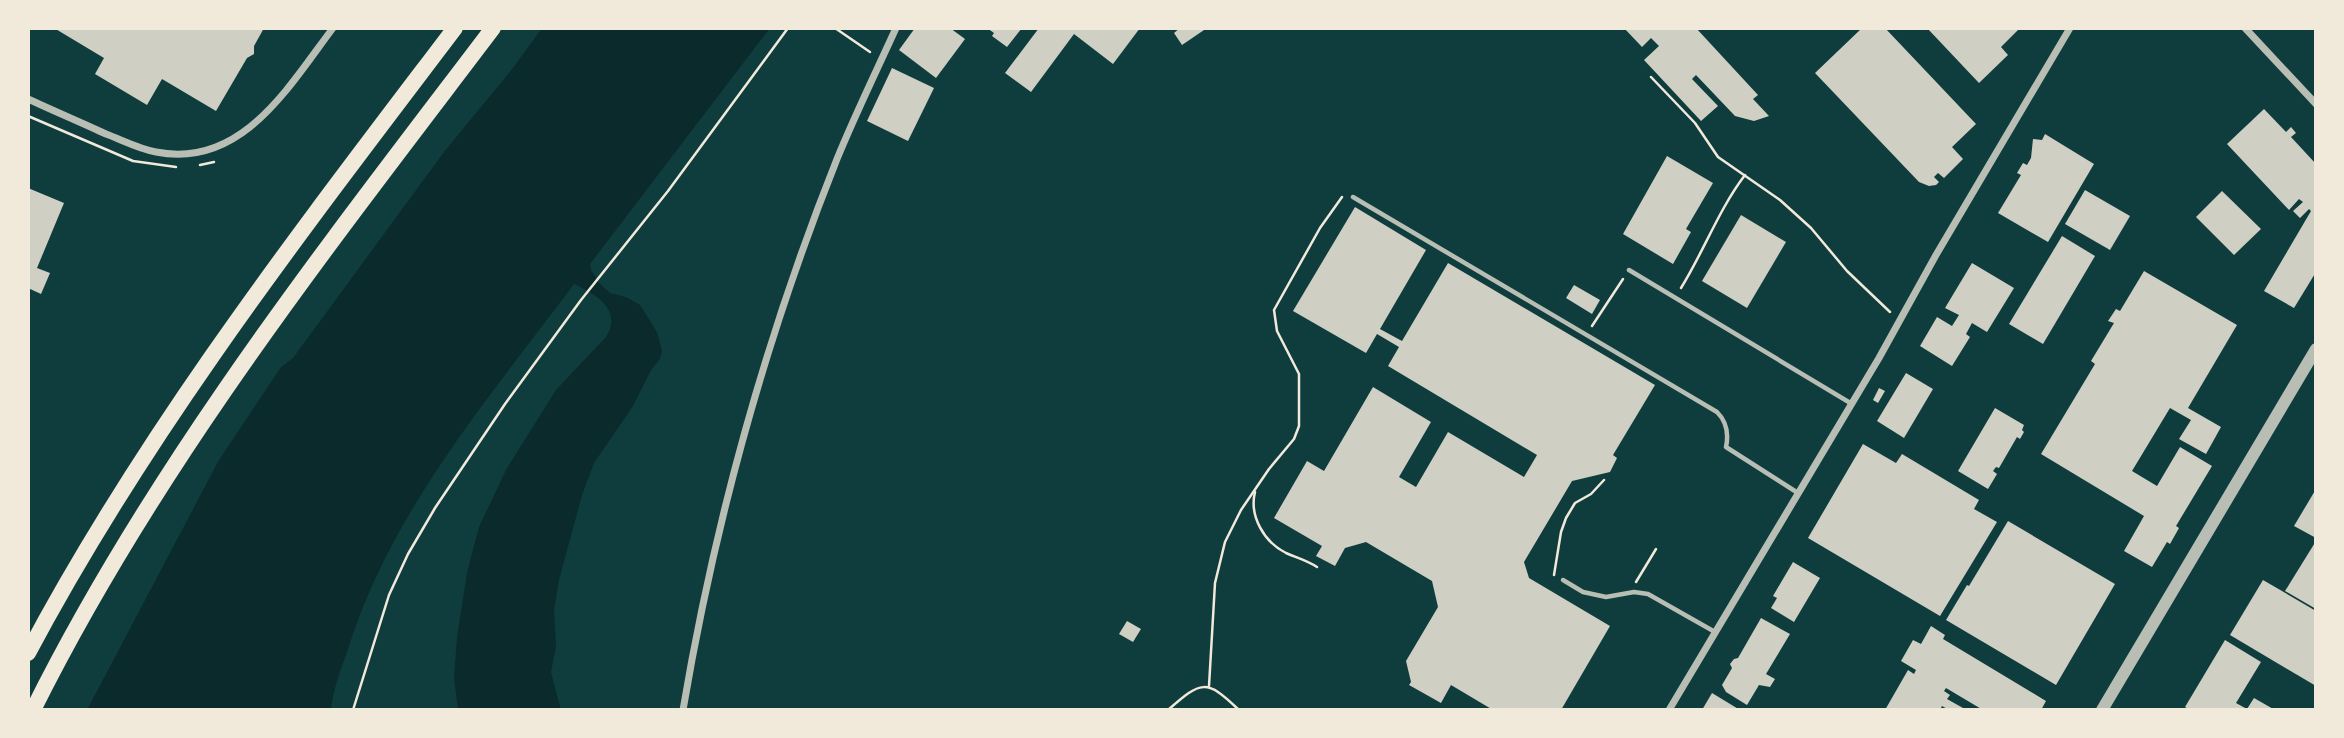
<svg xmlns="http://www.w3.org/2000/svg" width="2344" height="738" font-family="'Exo 2',sans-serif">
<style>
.water{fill:#0a2a2b}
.building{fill:#cfcfc3}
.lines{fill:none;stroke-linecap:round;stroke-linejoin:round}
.path{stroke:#f1e9da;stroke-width:2.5}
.service{stroke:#b8beb3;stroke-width:4.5}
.minor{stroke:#b8beb3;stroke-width:7}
.tertiary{stroke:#b8beb3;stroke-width:12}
.trunk{stroke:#f1e9da;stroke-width:16}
</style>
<rect width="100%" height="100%" fill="#0f3d3e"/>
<path class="water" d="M542,28H770L590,264L591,270L599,283L610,293L626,297L640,305L657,332L662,351L660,359L651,370L633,406L594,463L582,495L559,580L554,610L556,647L551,672L561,710H458L454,678L457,637L467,573L479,527L507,468L556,390L606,337C623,310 596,294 574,284C489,398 391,511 348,649C341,669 333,689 331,710H87L219,460L281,367L293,358L444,152L513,68Z"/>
<g class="building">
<polygon points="54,28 264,28 254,46 254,54 247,58 216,111 162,79 147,105 95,74 104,58"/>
<polygon points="915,28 950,28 965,39 936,78 899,50"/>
<polygon points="987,28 1022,28 1007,47 992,36 994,33"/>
<polygon points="1039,28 1140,28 1113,64 1074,34 1031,92 1005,73"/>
<polygon points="1180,28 1207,28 1182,45 1174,33"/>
<polygon points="1624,28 1696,28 1758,95 1753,99 1769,116 1754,121 1735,116 1696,75 1692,79 1718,106 1701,121 1644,60 1659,46 1651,38 1642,47"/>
<polygon points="1862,28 1885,28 1976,124 1952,147 1963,159 1944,178 1938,173 1934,177 1939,182 1936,185 1929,186 1919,182 1815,73"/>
<polygon points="1927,28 2020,28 2001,47 2008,55 1979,83"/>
<polygon points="892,68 934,88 908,141 867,121"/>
<polygon points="2264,109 2286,132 2291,127 2296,133 2291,137 2316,164 2316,272 2294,308 2264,291 2311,211 2309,209 2300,218 2293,211 2303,202 2299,199 2289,210 2227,144"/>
<polygon points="2045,134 2094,164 2048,242 1998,213 2021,175 2017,173 2023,163 2027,165 2031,158 2033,139 2042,140"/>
<polygon points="1667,156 1713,183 1686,229 1691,232 1673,264 1623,234"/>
<polygon points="28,188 64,203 37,268 50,273 41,294 28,288"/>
<polygon points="2085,190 2130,216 2110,250 2065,224"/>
<polygon points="2222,191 2261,229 2234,255 2196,217"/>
<polygon points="1355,207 1426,250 1380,329 1402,341 1448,263 1655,385 1613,455 1617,458 1610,472 1572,481 1524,562 1529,578 1610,626 1561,710 1493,710 1451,685 1441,703 1409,685 1411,682 1406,661 1438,607 1432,581 1366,542 1345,548 1335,566 1316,556 1322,546 1274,518 1307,461 1324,471 1373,387 1431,422 1399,477 1416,487 1448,432 1524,477 1537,455 1388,366 1399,347 1377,334 1366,353 1293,311"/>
<polygon points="1741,215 1786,242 1747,308 1702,281"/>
<polygon points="2062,236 2095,256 2043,344 2009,324"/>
<polygon points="1972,263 2014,288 1987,332 1972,323 1966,334 1970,337 1952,366 1920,346 1937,317 1952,326 1959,315 1945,308"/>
<polygon points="2144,271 2237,325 2188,408 2221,427 2206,454 2179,439 2191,420 2170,408 2132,471 2157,486 2180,447 2212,466 2176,526 2179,528 2170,544 2167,542 2152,567 2124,551 2144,516 2041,454 2095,364 2091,361 2114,323 2108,321 2116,309 2120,311"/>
<polygon points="1574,285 1600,300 1592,314 1566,298"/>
<polygon points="1906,373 1933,389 1904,438 1877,421"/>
<polygon points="1879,388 1885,391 1878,403 1873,400"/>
<polygon points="1995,408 2024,425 2022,430 2024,432 2020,439 2017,437 1999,468 1996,467 1993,471 1997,474 1988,489 1958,471"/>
<polygon points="1863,444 1896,463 1902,454 1979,500 1974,509 1997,522 1940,616 1808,538"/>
<polygon points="2316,489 2316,538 2294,526"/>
<polygon points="2008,521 2115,584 2056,685 1946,620 1967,585 1969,586"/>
<polygon points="2316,541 2316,609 2285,591"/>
<polygon points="1793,562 1820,578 1794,622 1771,608 1777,598 1773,596"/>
<polygon points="2263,580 2316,611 2316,686 2230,635"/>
<polygon points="1761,618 1790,634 1766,674 1775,679 1770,687 1759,685 1747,705 1726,692 1722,685 1732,668 1730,664 1734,659 1738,658"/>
<polygon points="1127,621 1141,629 1133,642 1119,634"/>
<polygon points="1931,626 1945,635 1943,639 2046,701 2041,710 1983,710 1946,688 1944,691 1950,695 1947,699 1963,708 1961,710 1949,710 1942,706 1940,710 1885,710 1908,670 1914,674 1916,670 1901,661 1913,640 1921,644"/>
<polygon points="2225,640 2261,662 2236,703 2247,709 2254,698 2275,710 2236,710 2233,708 2232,710 2190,710 2185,707"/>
<polygon points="1712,693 1740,710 1702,710"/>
</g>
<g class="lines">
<g class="path">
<polyline points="835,28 870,52"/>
<polyline points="1651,77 1695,123 1718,157 1780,200 1811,228 1847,271 1890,312"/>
<polyline points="28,116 133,161 176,167"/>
<polyline points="200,165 214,162"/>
<path d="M1681,288C1704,251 1719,209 1745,175"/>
<polyline points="1592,326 1623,279"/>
<path d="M1255,492C1249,516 1264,542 1286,553C1297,558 1306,560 1317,567"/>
<polyline points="1554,575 1561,532 1566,518 1575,503 1591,494 1604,480"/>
<polyline points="1636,582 1656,549"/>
<polyline points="1209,686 1215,583 1225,542 1241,510 1269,469 1294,439 1299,426 1299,374 1277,331 1274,310 1320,228 1342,197"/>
<polyline points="353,710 389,595 408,554 435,508 505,404 581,300 668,191 788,28"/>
<path d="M1168,710C1201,681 1206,678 1239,710"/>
</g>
<g class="service">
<path d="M1353,197L1717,412C1727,422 1729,433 1726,447L1798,493"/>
<polyline points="1629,270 1852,404"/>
<polyline points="1563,580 1583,592 1606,597 1634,592 1648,594 1715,632"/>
</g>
<g class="minor">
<polyline points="2245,28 2316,104"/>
<path d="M28,99C54,111 80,122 106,134C122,140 139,149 156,152C242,169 289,86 333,28"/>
<path d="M683,710C715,521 766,337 837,159C855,115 876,72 896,28"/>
<polyline points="1669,710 1879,358 1936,255 2070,28"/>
</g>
<polyline class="tertiary" points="2102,710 2316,349"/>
<g class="trunk">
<path d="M28,653C147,429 302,230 455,28"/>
<path d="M33,710C156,463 327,247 493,28"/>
</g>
</g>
<rect width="2344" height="738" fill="none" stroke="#f1e9da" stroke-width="60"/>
</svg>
